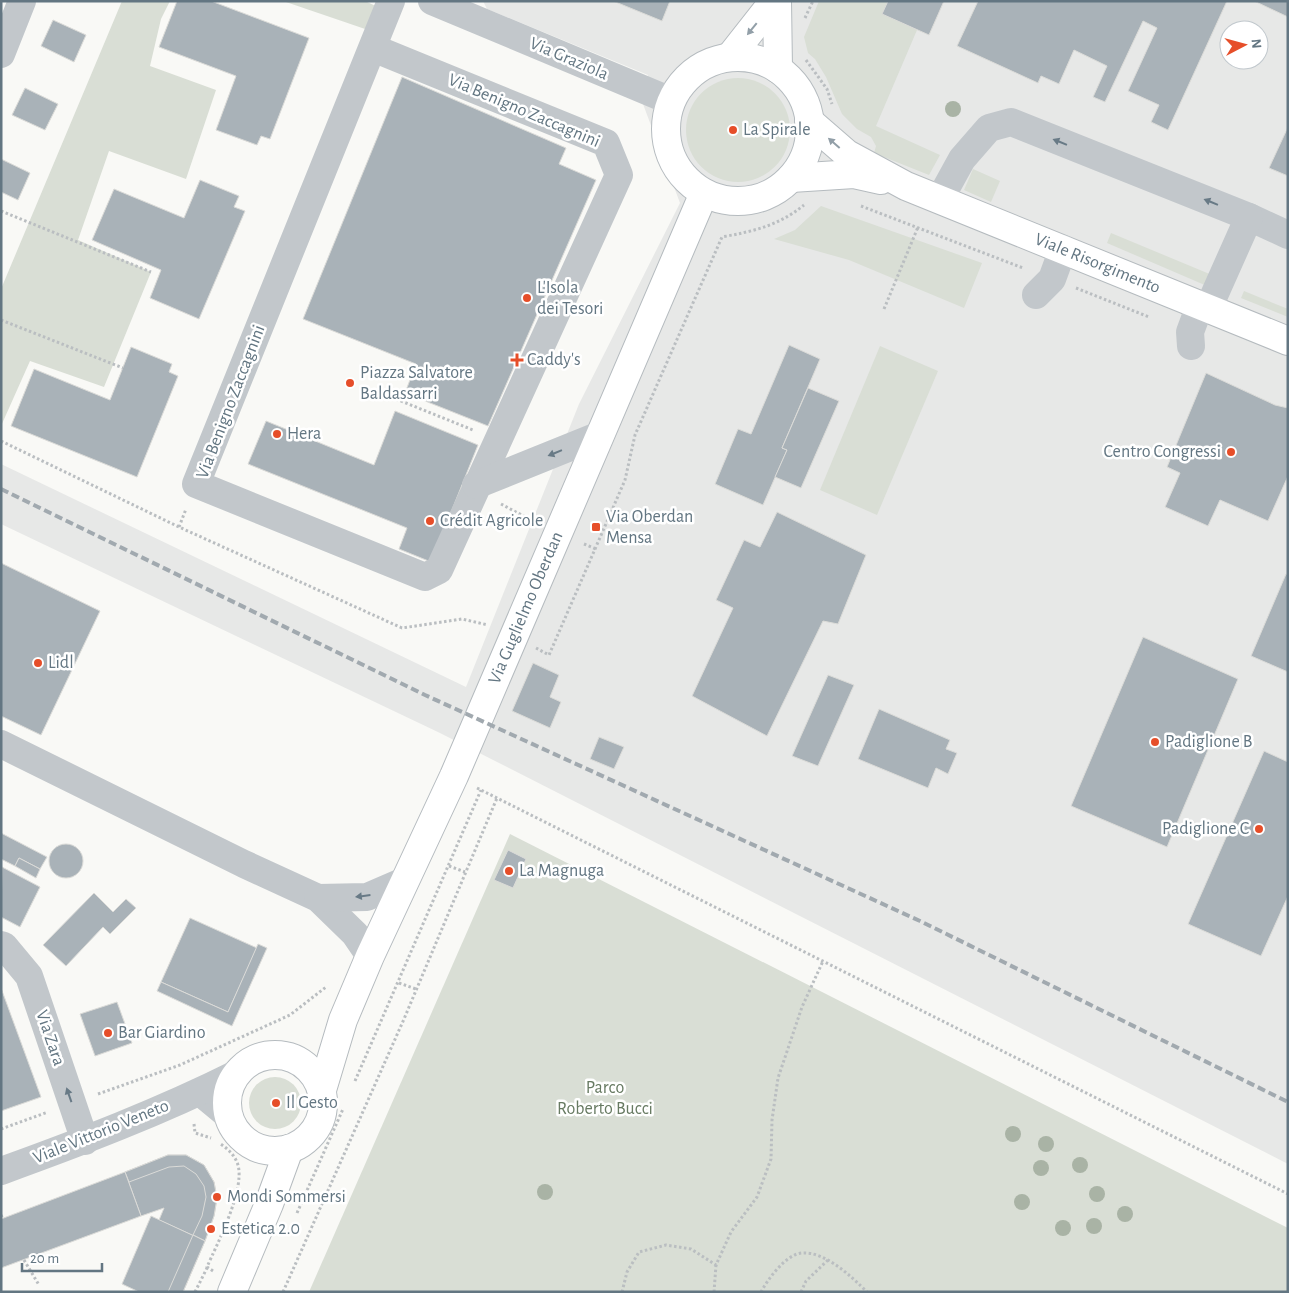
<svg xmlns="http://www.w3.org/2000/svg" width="1289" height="1293" font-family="'Alegreya Sans',sans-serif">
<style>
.built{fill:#e7e8e7;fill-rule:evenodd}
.green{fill:#d9ded5}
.building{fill:#a9b2b8;stroke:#dbdbd8}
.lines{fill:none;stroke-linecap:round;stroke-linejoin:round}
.major-casing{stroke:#b5bbbf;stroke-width:30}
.path{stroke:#babec1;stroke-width:3;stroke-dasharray:2.5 2.5;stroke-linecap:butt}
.minor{stroke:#c2c7cb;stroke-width:28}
.major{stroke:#fff;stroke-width:28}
.rail{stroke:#a1a9af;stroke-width:4;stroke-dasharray:8 4;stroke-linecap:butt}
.tree{fill:#a9b3a5}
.oneway{fill:#929fa8}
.oneway2{fill:#687a86}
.poi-dot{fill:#e64e29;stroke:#fff;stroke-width:2}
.labels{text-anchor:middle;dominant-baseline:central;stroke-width:5;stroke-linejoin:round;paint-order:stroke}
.street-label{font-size:18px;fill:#637682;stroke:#fff}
.poi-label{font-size:18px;fill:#637682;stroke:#fff;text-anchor:start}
.park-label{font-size:18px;fill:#677a62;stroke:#fff}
</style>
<rect width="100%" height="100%" fill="#f9f9f6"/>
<path class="built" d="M483,1H1288V1164L440,733L1,524V464L466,687L579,404L680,203L640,96L648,75L487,9ZM1229,30H1259V60H1229Z"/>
<g class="green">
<polygon points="122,1 170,1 161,19 150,66 216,90 186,179 109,151 78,240 151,272 104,387 30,361 1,426 1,289"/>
<polygon points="283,1 365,1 380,8 371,31"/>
<polygon points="819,1 888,1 883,14 917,30 876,126 940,155 929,175 874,153 876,146 871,137 857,129 842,114 826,77 815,59 808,53 804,37"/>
<circle cx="738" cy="130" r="52"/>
<polygon points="973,169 1000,181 991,202 964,190"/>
<polygon points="821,206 982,263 964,308 849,260 774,239 795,230"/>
<polygon points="1111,233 1212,275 1207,286 1107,243"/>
<polygon points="1244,291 1288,309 1288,317 1241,298"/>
<polygon points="880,346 938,371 877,515 820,490"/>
<polygon points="510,834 1288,1228 1288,1292 309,1292"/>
<circle cx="275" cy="1103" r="26"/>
</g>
<g class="building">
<polygon points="177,1 211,1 309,38 270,139 261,136 257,145 216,130 236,76 159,47"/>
<polygon points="613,1 670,1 662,21"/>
<polygon points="888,1 944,1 929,35 882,14"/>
<polygon points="978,1 1227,1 1168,130 1151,122 1159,105 1128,91 1157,28 1143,21 1105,102 1093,97 1107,66 1074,50 1059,84 1041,76 1038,83 957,46"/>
<polygon points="1254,1 1288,1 1288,17"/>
<polygon points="53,20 86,35 74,62 41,46"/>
<polygon points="402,77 566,148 559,164 596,180 488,426 405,393 416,364 303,319"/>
<polygon points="25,88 58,104 45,130 12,115"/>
<polygon points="1288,127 1288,176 1269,168"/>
<polygon points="1,159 30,173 18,200 1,192"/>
<polygon points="200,180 239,196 234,207 245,211 199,319 150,298 161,270 92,240 114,189 184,218"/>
<polygon points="789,345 820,359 782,448 787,450 763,505 715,484 738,429 751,434"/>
<polygon points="131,347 172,364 169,372 178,376 137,477 11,426 34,369 110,400"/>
<polygon points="1206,373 1275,405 1288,408 1288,476 1268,521 1220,500 1208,526 1165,507 1180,473 1167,467"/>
<polygon points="808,388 839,401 801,488 775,477 787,450 782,448"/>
<polygon points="395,411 478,445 431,562 399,549 407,528 248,464 266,421 374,465"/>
<polygon points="777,512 866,555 838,624 823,621 767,736 692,696 733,608 716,600 744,540 760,547"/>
<polygon points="1,563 100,611 41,735 1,716"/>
<polygon points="1286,574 1288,575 1288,672 1251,656"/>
<polygon points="1143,637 1238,679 1167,847 1071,806"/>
<polygon points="533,663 559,675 550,697 561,702 550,728 512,711"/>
<polygon points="828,675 854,685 818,766 792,756"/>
<polygon points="879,709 950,740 946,749 957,753 948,774 936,768 928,788 858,759"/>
<polygon points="599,737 624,747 614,769 590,759"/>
<polygon points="1264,751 1288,762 1288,896 1261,956 1188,924"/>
<polygon points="1,833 47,857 40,869 19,858 15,866 1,859"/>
<circle cx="66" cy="861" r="17"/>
<polygon points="508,850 526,859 513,888 494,880"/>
<polygon points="19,858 40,869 36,878 15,866"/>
<polygon points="2,867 40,887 20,927 1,917"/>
<polygon points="94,893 113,912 126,899 136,908 110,934 103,927 66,966 43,945"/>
<polygon points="190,918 257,948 228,1012 161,982"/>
<polygon points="258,944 267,948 232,1026 157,991 161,982 228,1012"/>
<polygon points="1,988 41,1097 1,1111"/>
<polygon points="117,1002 132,1043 95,1056 80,1014"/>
<polygon points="168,1155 186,1155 204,1165 214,1182 217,1198 214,1216 205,1241 159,1220 164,1208 141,1216 125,1172"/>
<polygon points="168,1155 186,1155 204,1165 214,1182 217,1198 214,1216 205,1241 193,1235 202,1216 206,1197 204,1186 196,1174 184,1166 169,1167 129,1182 125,1172"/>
<polygon points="125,1172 141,1216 1,1268 1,1219"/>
<polygon points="151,1216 205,1241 183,1292 139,1292 122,1284"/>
<polygon points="193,1235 205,1241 183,1292 168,1292"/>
</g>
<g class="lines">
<defs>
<g id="major">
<polyline points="777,1 778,69"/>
<polyline points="730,57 774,1"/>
<circle cx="738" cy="129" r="72"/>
<path id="s1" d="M809,121L847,154L906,186L1288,341"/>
<polyline points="791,178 854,174 881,180"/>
<circle cx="275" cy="1103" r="48"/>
<path id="s2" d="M322,1090L343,1020L370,956L454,776L704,193"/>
<polyline points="232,1292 269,1204 289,1149"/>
</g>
</defs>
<use href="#major" class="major-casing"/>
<g class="path">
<polyline points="805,18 813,1"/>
<polyline points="806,60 827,89 832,104"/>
<polyline points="861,206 1023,268"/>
<polyline points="1,211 151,272"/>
<polyline points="1076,288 1149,317"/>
<polyline points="884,309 918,227"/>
<polyline points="1,320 123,368"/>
<polyline points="396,399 473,430"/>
<polyline points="1,441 179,527 402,628 462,619 488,625"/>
<polyline points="501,504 531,520"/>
<polyline points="179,527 186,509"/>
<polyline points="584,544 596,549"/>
<path d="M536,648L549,655L625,480L635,435L722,237C754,231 778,226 804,205"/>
<polyline points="477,788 1288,1194"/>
<polyline points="449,866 465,872"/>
<polyline points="399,983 416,989"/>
<polyline points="355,1081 481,790"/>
<polyline points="98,1094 180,1065 290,1015 326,987"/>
<polyline points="194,1124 195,1133 211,1138"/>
<polyline points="1,1129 48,1112"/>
<polyline points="297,1213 343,1109"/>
<polyline points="1,1215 3,1219"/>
<polyline points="24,1260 39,1285"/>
<path d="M213,1271L207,1267C217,1244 245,1190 238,1165C235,1155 227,1148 219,1143"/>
<polyline points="195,1292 207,1268"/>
<polyline points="283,1292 404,1019 497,798"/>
<polyline points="622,1292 627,1272 639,1252 666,1245 691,1249 716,1265 731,1232 757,1197 771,1159 772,1120 778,1078 802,1007 823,961"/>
<polyline points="714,1292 716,1265"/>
<path d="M761,1292C768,1279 786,1254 802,1253C825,1251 852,1277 867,1292"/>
<polyline points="801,1292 806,1281 828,1260"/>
</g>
<g class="minor">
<polyline points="432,1 671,101"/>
<polyline points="373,48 606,143 619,175 439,570 425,577 196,484 391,1"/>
<polyline points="1,54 22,1"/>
<polyline points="940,199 962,159 989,128 1011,122 1249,217 1288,235"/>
<polyline points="1036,295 1052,279 1063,249"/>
<polyline points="1208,309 1249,217"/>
<polyline points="1191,346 1190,332 1200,305"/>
<polyline points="476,485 600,435"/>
<polyline points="1,744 244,864 318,898 355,934 370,956"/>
<polyline points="318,898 367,897 404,881"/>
<polyline points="1,945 4,946 29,976 85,1141"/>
<polyline points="200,1092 229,1116"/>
<path d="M1,1171C81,1142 160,1112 236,1074"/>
</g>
<use href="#major" class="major"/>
<polyline class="rail" points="1,489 425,695 920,921 1288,1102"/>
</g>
<g class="tree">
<circle cx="953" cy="109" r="8"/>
<circle cx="1013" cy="1134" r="8"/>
<circle cx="1046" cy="1144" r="8"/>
<circle cx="1080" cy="1165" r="8"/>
<circle cx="1041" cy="1168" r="8"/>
<circle cx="545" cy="1192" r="8"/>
<circle cx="1097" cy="1194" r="8"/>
<circle cx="1022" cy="1202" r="8"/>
<circle cx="1125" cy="1214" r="8"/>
<circle cx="1094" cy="1226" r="8"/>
<circle cx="1063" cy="1228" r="8"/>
</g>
<defs><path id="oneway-solid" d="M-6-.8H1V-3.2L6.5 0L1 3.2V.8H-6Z" transform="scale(1.25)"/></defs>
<g class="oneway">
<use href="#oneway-solid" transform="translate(752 29) rotate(129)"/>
<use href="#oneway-solid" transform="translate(834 143) rotate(-139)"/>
</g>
<g class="oneway2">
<use href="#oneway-solid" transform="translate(1060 142) rotate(-158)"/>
<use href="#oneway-solid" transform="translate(1211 202) rotate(-158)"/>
<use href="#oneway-solid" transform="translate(555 453) rotate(158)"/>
<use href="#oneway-solid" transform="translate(363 896) rotate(173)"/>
<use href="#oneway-solid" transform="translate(69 1095) rotate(-109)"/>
</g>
<g class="poi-dot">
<circle cx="733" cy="130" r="5"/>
<circle cx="527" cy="298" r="5"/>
<path d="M514.5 352.5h5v5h5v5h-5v5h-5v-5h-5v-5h5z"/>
<circle cx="350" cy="383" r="5"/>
<circle cx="277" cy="434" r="5"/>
<circle cx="1231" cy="452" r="5"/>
<circle cx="430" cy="521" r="5"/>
<rect x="591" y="522" width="10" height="10" rx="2.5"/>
<circle cx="38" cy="663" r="5"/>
<circle cx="1155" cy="742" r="5"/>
<circle cx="1259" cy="829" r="5"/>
<circle cx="509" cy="871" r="5"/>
<circle cx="108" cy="1033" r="5"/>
<circle cx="276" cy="1103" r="5"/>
<circle cx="217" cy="1197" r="5"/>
<circle cx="211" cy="1229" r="5"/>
</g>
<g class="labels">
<g class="street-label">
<text transform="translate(569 59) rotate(23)">Via Graziola</text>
<text transform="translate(524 111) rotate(23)">Via Benigno Zaccagnini</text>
<text stroke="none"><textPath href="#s1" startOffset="324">Viale Risorgimento</textPath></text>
<text transform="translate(231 402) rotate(-69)">Via Benigno Zaccagnini</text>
<text stroke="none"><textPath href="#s2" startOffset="524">Via Guglielmo Oberdan</textPath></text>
<text transform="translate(50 1038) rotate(71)">Via Zara</text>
<text transform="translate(101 1132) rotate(-22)">Viale Vittorio Veneto</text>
</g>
<g class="poi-label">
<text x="743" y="130">La Spirale</text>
<text x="537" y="288">L'Isola<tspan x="537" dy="21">dei Tesori</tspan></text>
<text x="527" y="360">Caddy's</text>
<text x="360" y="373">Piazza Salvatore<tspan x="360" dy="21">Baldassarri</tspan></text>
<text x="287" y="434">Hera</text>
<text x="1221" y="452" text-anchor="end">Centro Congressi</text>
<text x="606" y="517">Via Oberdan<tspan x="606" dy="21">Mensa</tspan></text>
<text x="440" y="521">Crédit Agricole</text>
<text x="48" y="663">Lidl</text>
<text x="1165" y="742">Padiglione B</text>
<text x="1249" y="829" text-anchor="end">Padiglione C</text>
<text x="519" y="871">La Magnuga</text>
<text x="118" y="1033">Bar Giardino</text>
<text x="286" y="1103">Il Gesto</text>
<text x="227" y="1197">Mondi Sommersi</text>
<text x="221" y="1229">Estetica 2.0</text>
</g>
<g class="park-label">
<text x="605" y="1088">Parco<tspan x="605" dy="21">Roberto Bucci</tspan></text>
</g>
</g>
<rect width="1289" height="1293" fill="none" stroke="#637682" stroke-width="5"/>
<g transform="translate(1244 45) rotate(84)"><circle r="24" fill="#ffffff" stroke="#c1c8cd"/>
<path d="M0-4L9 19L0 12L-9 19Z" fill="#e64e29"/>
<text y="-8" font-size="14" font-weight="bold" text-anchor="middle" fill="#637682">N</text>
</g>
<path d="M22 1263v8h80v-8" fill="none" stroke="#637682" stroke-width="2.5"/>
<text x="30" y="1263" font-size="15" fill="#637682" stroke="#ffffff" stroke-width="4" paint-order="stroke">20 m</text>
</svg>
